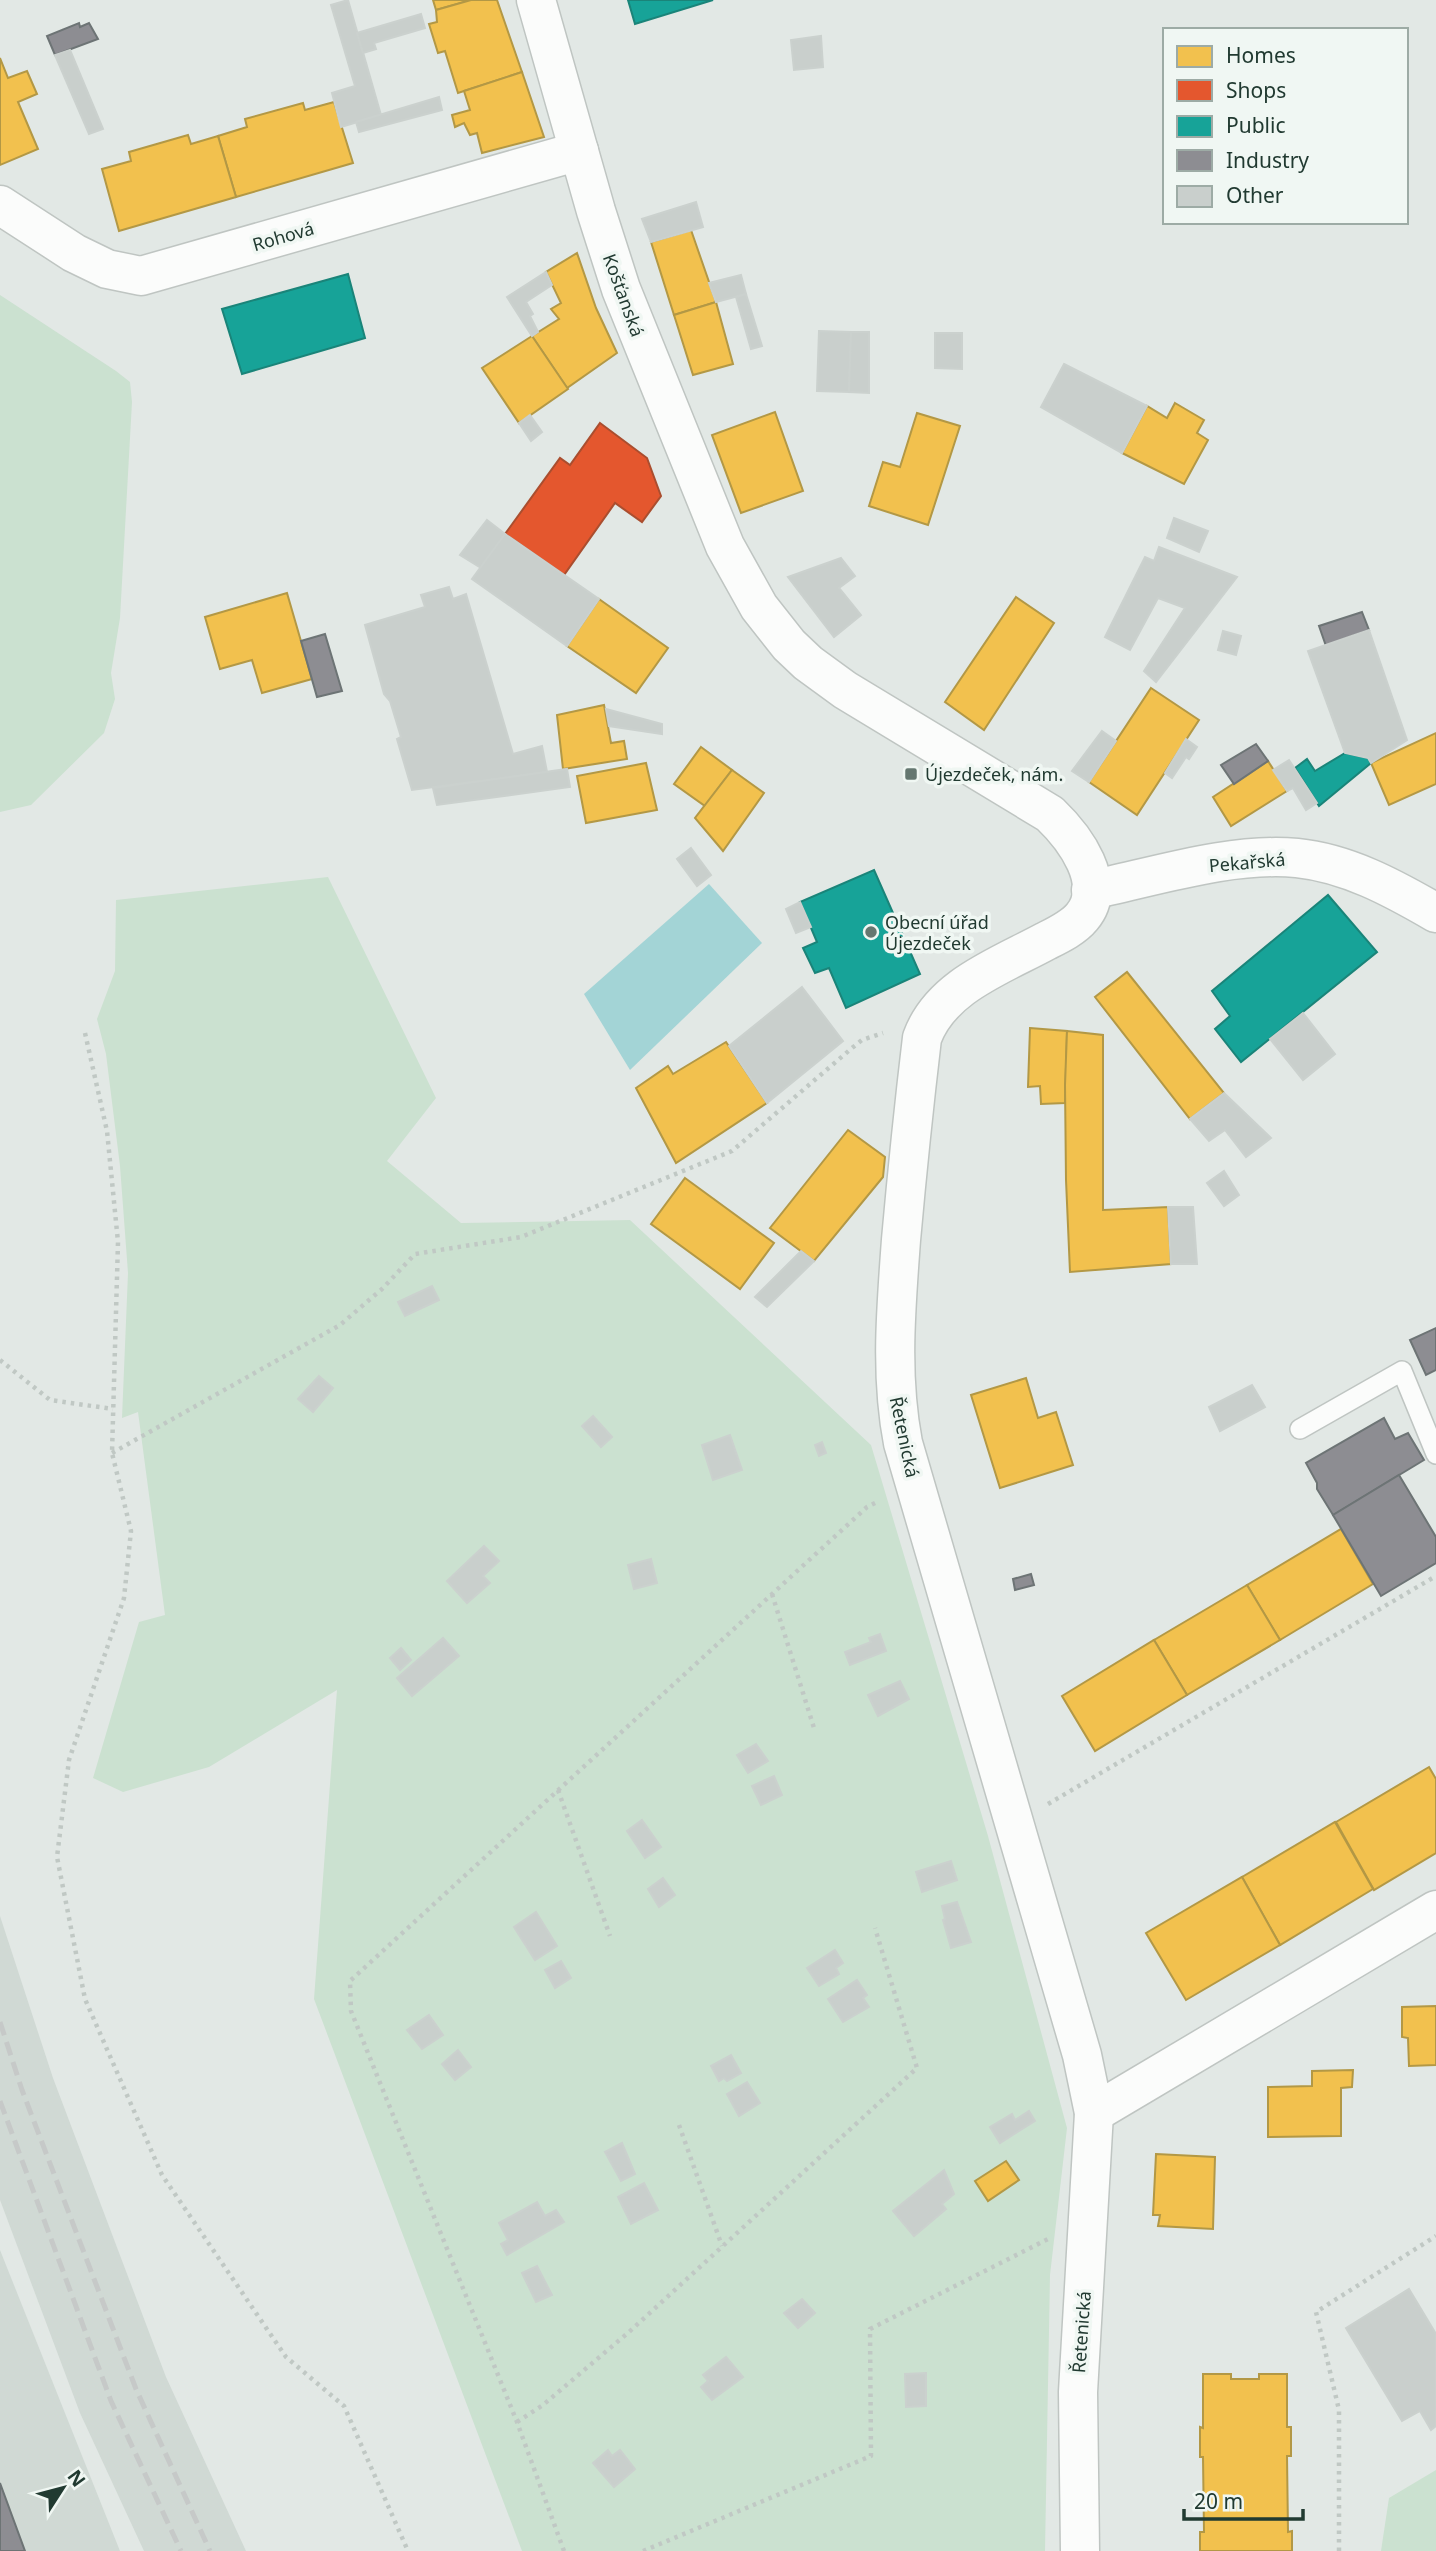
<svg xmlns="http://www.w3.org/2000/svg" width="1436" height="2551" font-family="'Noto Sans',sans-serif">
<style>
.built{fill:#d0d9d4}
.green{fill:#cbe1d0}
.water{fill:#a3d4d6}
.homes{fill:#f2c14e;stroke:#b39845;stroke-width:2}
.shops{fill:#e4572e;stroke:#aa4e2f;stroke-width:2}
.public{fill:#17a398;stroke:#1a8479;stroke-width:2}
.industry{fill:#8d8d92;stroke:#6d7475;stroke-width:2}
.building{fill:#c9cfcc;stroke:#cbd1ce;stroke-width:2}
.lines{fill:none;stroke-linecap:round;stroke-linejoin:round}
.service-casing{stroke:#bfc5c2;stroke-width:22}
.minor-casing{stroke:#bfc5c2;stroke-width:41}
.tertiary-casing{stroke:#bfc5c2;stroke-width:41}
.path{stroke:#c0c8c4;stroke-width:4.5;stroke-dasharray:3.5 5;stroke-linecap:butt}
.service{stroke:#fbfcfb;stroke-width:19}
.minor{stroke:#fbfcfb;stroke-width:38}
.tertiary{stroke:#fbfcfb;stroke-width:38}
.rail{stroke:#c6c9c8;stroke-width:5;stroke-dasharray:14 7;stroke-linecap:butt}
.poi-dot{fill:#657770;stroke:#f0f7f3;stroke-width:2.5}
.labels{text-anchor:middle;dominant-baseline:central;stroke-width:7;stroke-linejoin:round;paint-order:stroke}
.street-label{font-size:18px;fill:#213a31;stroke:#f0f7f3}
.poi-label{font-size:18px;fill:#213a31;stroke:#f0f7f3;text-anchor:start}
</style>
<rect width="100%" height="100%" fill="#e2e8e5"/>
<g class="built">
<polygon points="0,1916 53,2078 166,2377 246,2551 144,2551 80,2413 0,2200"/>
<polygon points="0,2250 120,2551 0,2551"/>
</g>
<g class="green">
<polygon points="0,295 116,371 130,382 132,402 120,618 111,673 115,699 104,733 31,805 0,812"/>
<polygon points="328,877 436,1098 387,1161 461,1223 630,1220 871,1445 988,1836 1067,2128 1050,2275 1045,2551 522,2551 314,1999 337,1690 209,1767 123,1792 93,1778 139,1622 165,1615 138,1412 122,1418 128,1273 120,1166 106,1054 97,1019 115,971 116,900"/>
<polygon points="1436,2470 1436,2551 1381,2551 1389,2498"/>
</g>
<polygon class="water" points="709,884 762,943 630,1070 584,994"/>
<g class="homes">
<polygon points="433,0 471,0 436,10"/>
<polygon points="471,0 497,0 522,72 458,93 445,51 438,53 429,24 437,22 436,10"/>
<polygon points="0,58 8,78 27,71 37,94 18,102 38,149 0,165"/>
<polygon points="522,72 544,137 482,153 477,133 470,135 464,123 455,127 452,115 470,110 464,91"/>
<polygon points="334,102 353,163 236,197 218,136 247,127 245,119 303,103 305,110"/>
<polygon points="188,135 191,144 218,136 236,197 119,231 102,169 131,161 129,152"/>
<polygon points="691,230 716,302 674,315 651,242"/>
<polygon points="577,253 596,308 617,353 567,388 532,336 559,319 551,309 561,303 546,272"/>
<polygon points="716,302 733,364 693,375 674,315"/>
<polygon points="532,336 568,389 519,423 482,368"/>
<polygon points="1175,403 1204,420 1197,433 1208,440 1184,484 1122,453 1147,406 1167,418"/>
<polygon points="775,412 803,491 741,513 712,435"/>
<polygon points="917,413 960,426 928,525 869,506 883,462 900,467"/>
<polygon points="287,593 312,679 262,693 252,660 220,669 205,617"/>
<polygon points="1016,597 1054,623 984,730 945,702"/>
<polygon points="599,599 668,648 636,693 567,646"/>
<polygon points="1151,688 1199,720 1137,815 1089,782"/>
<polygon points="604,705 611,743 624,741 627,759 563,769 557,715"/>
<polygon points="1436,733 1436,784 1389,805 1371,763"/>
<polygon points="701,747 732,770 705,806 674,784"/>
<polygon points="1268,761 1287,791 1231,826 1213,797"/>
<polygon points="646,763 657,810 586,823 577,776"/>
<polygon points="732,770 764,793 723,851 695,818"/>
<polygon points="1127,972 1224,1093 1190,1119 1095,997"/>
<polygon points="1030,1028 1067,1031 1065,1103 1041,1104 1040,1086 1028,1087"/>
<polygon points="1067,1031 1103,1035 1103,1210 1168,1207 1171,1264 1070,1272 1066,1180 1065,1085"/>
<polygon points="726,1042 767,1103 676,1163 636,1088 668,1066 673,1074"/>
<polygon points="848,1130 885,1157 883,1177 814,1261 770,1228"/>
<polygon points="685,1178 774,1243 740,1289 651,1224"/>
<polygon points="1026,1378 1038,1418 1056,1412 1073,1465 1000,1488 971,1395"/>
<polygon points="1341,1529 1373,1584 1280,1640 1247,1585"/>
<polygon points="1247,1585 1280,1640 1187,1695 1154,1640"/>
<polygon points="1154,1640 1187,1695 1095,1751 1062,1696"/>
<polygon points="1429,1767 1436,1779 1436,1853 1374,1890 1336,1822"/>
<polygon points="1335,1822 1373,1889 1280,1945 1242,1877"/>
<polygon points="1242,1877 1280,1945 1186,2000 1146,1933"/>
<polygon points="1436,2006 1436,2065 1409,2066 1408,2038 1402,2037 1402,2007"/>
<polygon points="1353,2070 1352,2087 1341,2088 1341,2136 1268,2137 1268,2087 1312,2086 1312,2071"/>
<polygon points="1156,2154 1215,2157 1213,2229 1158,2226 1160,2215 1153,2215"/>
<polygon points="1006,2161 1019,2180 988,2201 975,2181"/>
<polygon points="1203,2374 1231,2374 1231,2379 1259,2379 1259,2374 1287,2374 1287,2427 1291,2427 1291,2456 1287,2456 1288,2532 1292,2531 1292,2551 1200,2551 1200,2532 1204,2532 1203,2457 1200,2457 1200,2427 1203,2428"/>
</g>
<polygon class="shops" points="600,423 647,458 661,496 642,522 615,503 564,575 505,534 560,458 570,465"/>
<g class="public">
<polygon points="628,0 713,0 635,24"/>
<polygon points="348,274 365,338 242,374 222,309"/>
<polygon points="1345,753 1368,758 1371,763 1319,806 1295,768 1307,759 1315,771"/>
<polygon points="874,870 920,974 846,1008 829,968 815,973 803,948 817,942 800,902"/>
<polygon points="1328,895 1377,952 1241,1062 1215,1029 1230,1016 1212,991"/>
</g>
<g class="industry">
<polygon points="79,23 80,27 89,23 98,39 55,55 47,36"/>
<polygon points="1362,612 1369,630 1326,646 1319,626"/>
<polygon points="325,634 342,691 317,697 301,641"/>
<polygon points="1256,744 1268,761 1234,784 1221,765"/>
<polygon points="1436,1328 1436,1370 1426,1375 1410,1340"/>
<polygon points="1384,1418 1395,1439 1408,1433 1424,1460 1333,1515 1317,1489 1317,1483 1306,1463"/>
<polygon points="1399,1475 1436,1537 1436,1563 1381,1596 1333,1515"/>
<polygon points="1031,1574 1034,1585 1015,1590 1013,1579"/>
<polygon points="0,2483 25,2551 0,2551"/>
</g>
<g class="building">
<polygon points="348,0 381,115 341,127 332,93 355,86 331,5"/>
<polygon points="421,14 425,28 374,43 376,49 363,53 357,33"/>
<polygon points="821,36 823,67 794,70 791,40"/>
<polygon points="70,50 103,129 89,134 55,55"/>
<polygon points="439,97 442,110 359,132 356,122"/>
<polygon points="696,202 703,227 651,242 642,219"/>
<polygon points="546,272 552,285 526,302 533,314 530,316 538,332 532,336 507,297"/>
<polygon points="741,275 746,294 716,302 709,283"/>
<polygon points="746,294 762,346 751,349 736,297"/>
<polygon points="819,331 851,332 849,392 817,391"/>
<polygon points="851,332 869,332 869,393 849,392"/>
<polygon points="935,333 962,333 962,369 935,368"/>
<polygon points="1064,364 1147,406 1122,453 1041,407"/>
<polygon points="530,415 542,432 531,441 519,423"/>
<polygon points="1174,518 1208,531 1199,552 1167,538"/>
<polygon points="487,520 505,534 481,568 460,555"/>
<polygon points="505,534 599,599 567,646 472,579"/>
<polygon points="1159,547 1237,577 1156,682 1144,671 1185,608 1158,598 1130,650 1105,637 1145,557 1154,561"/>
<polygon points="841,558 855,576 839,588 861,615 834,637 788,577"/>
<polygon points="449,587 453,599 466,594 513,754 542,746 547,772 412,790 397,739 401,737 390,701 384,694 365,625 425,607 421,595"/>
<polygon points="1369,630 1407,740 1371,763 1368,758 1345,753 1308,651"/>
<polygon points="1223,631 1241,636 1236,655 1218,650"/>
<polygon points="606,709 662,724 662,734 609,726"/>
<polygon points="1102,731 1116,741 1089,782 1072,771"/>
<polygon points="1186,739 1197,747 1189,759 1186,757 1172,778 1165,773"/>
<polygon points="1289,760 1317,803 1306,810 1293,788 1287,791 1273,770"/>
<polygon points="567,769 570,787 437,805 433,788"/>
<polygon points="691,848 711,875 697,886 677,859"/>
<polygon points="800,902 811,927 796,933 786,909"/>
<polygon points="802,987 843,1041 767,1103 729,1046"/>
<polygon points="1303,1013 1335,1054 1303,1080 1270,1039"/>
<polygon points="1224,1093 1271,1138 1246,1157 1225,1130 1209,1141 1190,1119"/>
<polygon points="1224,1171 1239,1195 1224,1206 1207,1183"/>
<polygon points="1168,1207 1193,1207 1197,1264 1171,1264"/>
<polygon points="801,1251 814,1261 767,1307 755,1297"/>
<polygon points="432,1286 439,1300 405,1316 398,1302"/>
<polygon points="319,1376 333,1388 313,1412 298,1399"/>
<polygon points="1252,1385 1265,1407 1220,1431 1209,1407"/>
<polygon points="593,1416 612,1437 601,1447 582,1426"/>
<polygon points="730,1435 742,1470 713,1480 702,1445"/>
<polygon points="822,1442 826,1453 819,1456 815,1445"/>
<polygon points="484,1546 499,1561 483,1576 490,1583 467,1603 447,1581"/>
<polygon points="651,1559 657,1583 634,1589 628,1565"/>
<polygon points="880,1634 886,1651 850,1665 845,1652 871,1642 869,1638"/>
<polygon points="443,1638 459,1656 412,1696 397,1678"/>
<polygon points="401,1648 411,1660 400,1670 390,1658"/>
<polygon points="900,1681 909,1699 878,1716 868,1695"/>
<polygon points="756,1744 768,1761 748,1773 737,1755"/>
<polygon points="774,1776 782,1795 761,1805 752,1786"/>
<polygon points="642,1820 661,1847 645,1858 627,1831"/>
<polygon points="951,1861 957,1880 922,1892 916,1872"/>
<polygon points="663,1878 675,1895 659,1907 648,1889"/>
<polygon points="957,1902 971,1942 951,1948 943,1920 945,1919 942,1906"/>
<polygon points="536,1912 557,1946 535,1960 514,1927"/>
<polygon points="835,1950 843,1963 836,1968 839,1974 819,1986 807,1968"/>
<polygon points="561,1961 571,1978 555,1988 545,1970"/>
<polygon points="857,1980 867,1995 863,1998 869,2007 843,2022 828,1999"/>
<polygon points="429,2015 443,2035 422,2049 407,2030"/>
<polygon points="458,2050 471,2067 455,2080 442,2064"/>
<polygon points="731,2055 741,2073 727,2081 724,2078 719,2081 711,2066"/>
<polygon points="747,2082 760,2103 739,2116 727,2094"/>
<polygon points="1029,2111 1035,2121 1000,2143 990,2127 1012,2114 1015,2120"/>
<polygon points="622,2143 635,2174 621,2181 605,2152"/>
<polygon points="944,2170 954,2194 942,2204 946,2209 914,2236 893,2211"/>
<polygon points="644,2183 658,2210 631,2224 618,2197"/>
<polygon points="537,2202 545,2216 556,2210 564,2222 507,2255 501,2244 508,2240 499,2223"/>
<polygon points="537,2266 552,2295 536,2302 522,2273"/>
<polygon points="1409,2289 1436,2334 1436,2426 1431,2430 1420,2411 1402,2421 1346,2328"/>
<polygon points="802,2299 815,2313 798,2328 784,2313"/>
<polygon points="726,2357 743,2377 712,2400 701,2387 708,2381 703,2375"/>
<polygon points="926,2373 926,2406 906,2407 905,2374"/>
<polygon points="608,2450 612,2456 620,2450 635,2469 614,2487 593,2463"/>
</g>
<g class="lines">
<defs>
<polyline id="service" points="1300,1429 1402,1371 1436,1454"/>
<g id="minor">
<polyline points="0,205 74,253 107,269 141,276 579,151"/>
<path d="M1091,890C1157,876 1231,852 1297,858C1347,863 1393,888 1436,913"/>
<polyline points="1094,2113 1436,1910"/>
</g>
<path id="tertiary" d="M536,0L596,211L621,289L725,546L759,607L789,645L808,663L845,690L1050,814C1074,837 1110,884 1082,917C1073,928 1058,935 1046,941C1000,966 941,986 922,1038C914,1105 907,1173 901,1240C896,1309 890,1375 903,1443L1082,2055L1094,2113L1078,2392L1080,2551"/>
</defs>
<use href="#service" class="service-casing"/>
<use href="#minor" class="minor-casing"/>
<use href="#tertiary" class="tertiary-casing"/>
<g class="path">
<polyline points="85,1033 107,1131 118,1242 112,1453 131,1531 124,1598 69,1760 57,1857 85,1999 162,2175 286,2357 344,2406 408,2551"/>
<polyline points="0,1360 50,1400 113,1409"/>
<polyline points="112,1453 340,1325 382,1289 415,1254 521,1237 732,1151 852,1048 862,1040 883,1033"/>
<polyline points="772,1594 814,1728"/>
<polyline points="558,1790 610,1936"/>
<polyline points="1048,1804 1436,1576"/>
<polyline points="679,2125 722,2246"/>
<polyline points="517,2422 543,2405 629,2332 917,2068 875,1928"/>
<polyline points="564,2551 517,2422 351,2011 350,1981 867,1507 879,1501"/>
<polyline points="643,2551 871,2456 870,2329 1048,2239"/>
<polyline points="1339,2551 1339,2410 1316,2312 1436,2236"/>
</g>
<use href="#service" class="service"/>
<use href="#minor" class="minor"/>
<use href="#tertiary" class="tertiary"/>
<g class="rail">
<polyline points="0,2022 22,2090 136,2389 210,2551"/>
<polyline points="0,2101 111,2401 181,2551"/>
</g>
</g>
<g class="poi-dot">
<rect x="904" y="767" width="14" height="14" rx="3.5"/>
<circle cx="871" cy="932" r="7"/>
</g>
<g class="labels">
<g class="street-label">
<text transform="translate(283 236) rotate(-16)">Rohová</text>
<text transform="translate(624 295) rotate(70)">Košťanská</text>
<text transform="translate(1247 862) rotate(-5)">Pekařská</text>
<text transform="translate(905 1437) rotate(78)">Řetenická</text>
<text transform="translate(1081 2332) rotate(-86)">Řetenická</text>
</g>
<g class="poi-label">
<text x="925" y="774">Újezdeček, nám.</text>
<text x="885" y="922">Obecní úřad<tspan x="885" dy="21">Újezdeček</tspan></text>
</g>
</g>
<rect x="1163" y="28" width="245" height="196" fill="#f0f7f3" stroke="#9daba5" stroke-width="2"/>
<rect x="1177" y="46" width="35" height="21" fill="#f2c14e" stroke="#9daba5" stroke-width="2"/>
<text x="1226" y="63" font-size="21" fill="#213a31">Homes</text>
<rect x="1177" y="80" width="35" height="21" fill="#e4572e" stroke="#9daba5" stroke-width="2"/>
<text x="1226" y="98" font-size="21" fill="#213a31">Shops</text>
<rect x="1177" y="116" width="35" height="21" fill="#17a398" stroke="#9daba5" stroke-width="2"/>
<text x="1226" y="133" font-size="21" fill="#213a31">Public</text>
<rect x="1177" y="150" width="35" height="21" fill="#8d8d92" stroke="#9daba5" stroke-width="2"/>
<text x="1226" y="168" font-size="21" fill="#213a31">Industry</text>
<rect x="1177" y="186" width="35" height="21" fill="#c9cfcc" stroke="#9daba5" stroke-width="2"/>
<text x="1226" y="203" font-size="21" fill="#213a31">Other</text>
<g transform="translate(63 2488) rotate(54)" stroke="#f0f7f3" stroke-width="5" paint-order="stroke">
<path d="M0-5L12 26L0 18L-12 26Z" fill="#213a31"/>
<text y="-10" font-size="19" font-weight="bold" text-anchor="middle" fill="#213a31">N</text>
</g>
<path d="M1184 2509v10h119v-10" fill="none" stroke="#213a31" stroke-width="3.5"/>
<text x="1194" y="2509" font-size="21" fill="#213a31" stroke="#f0f7f3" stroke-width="5" paint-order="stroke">20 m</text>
</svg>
